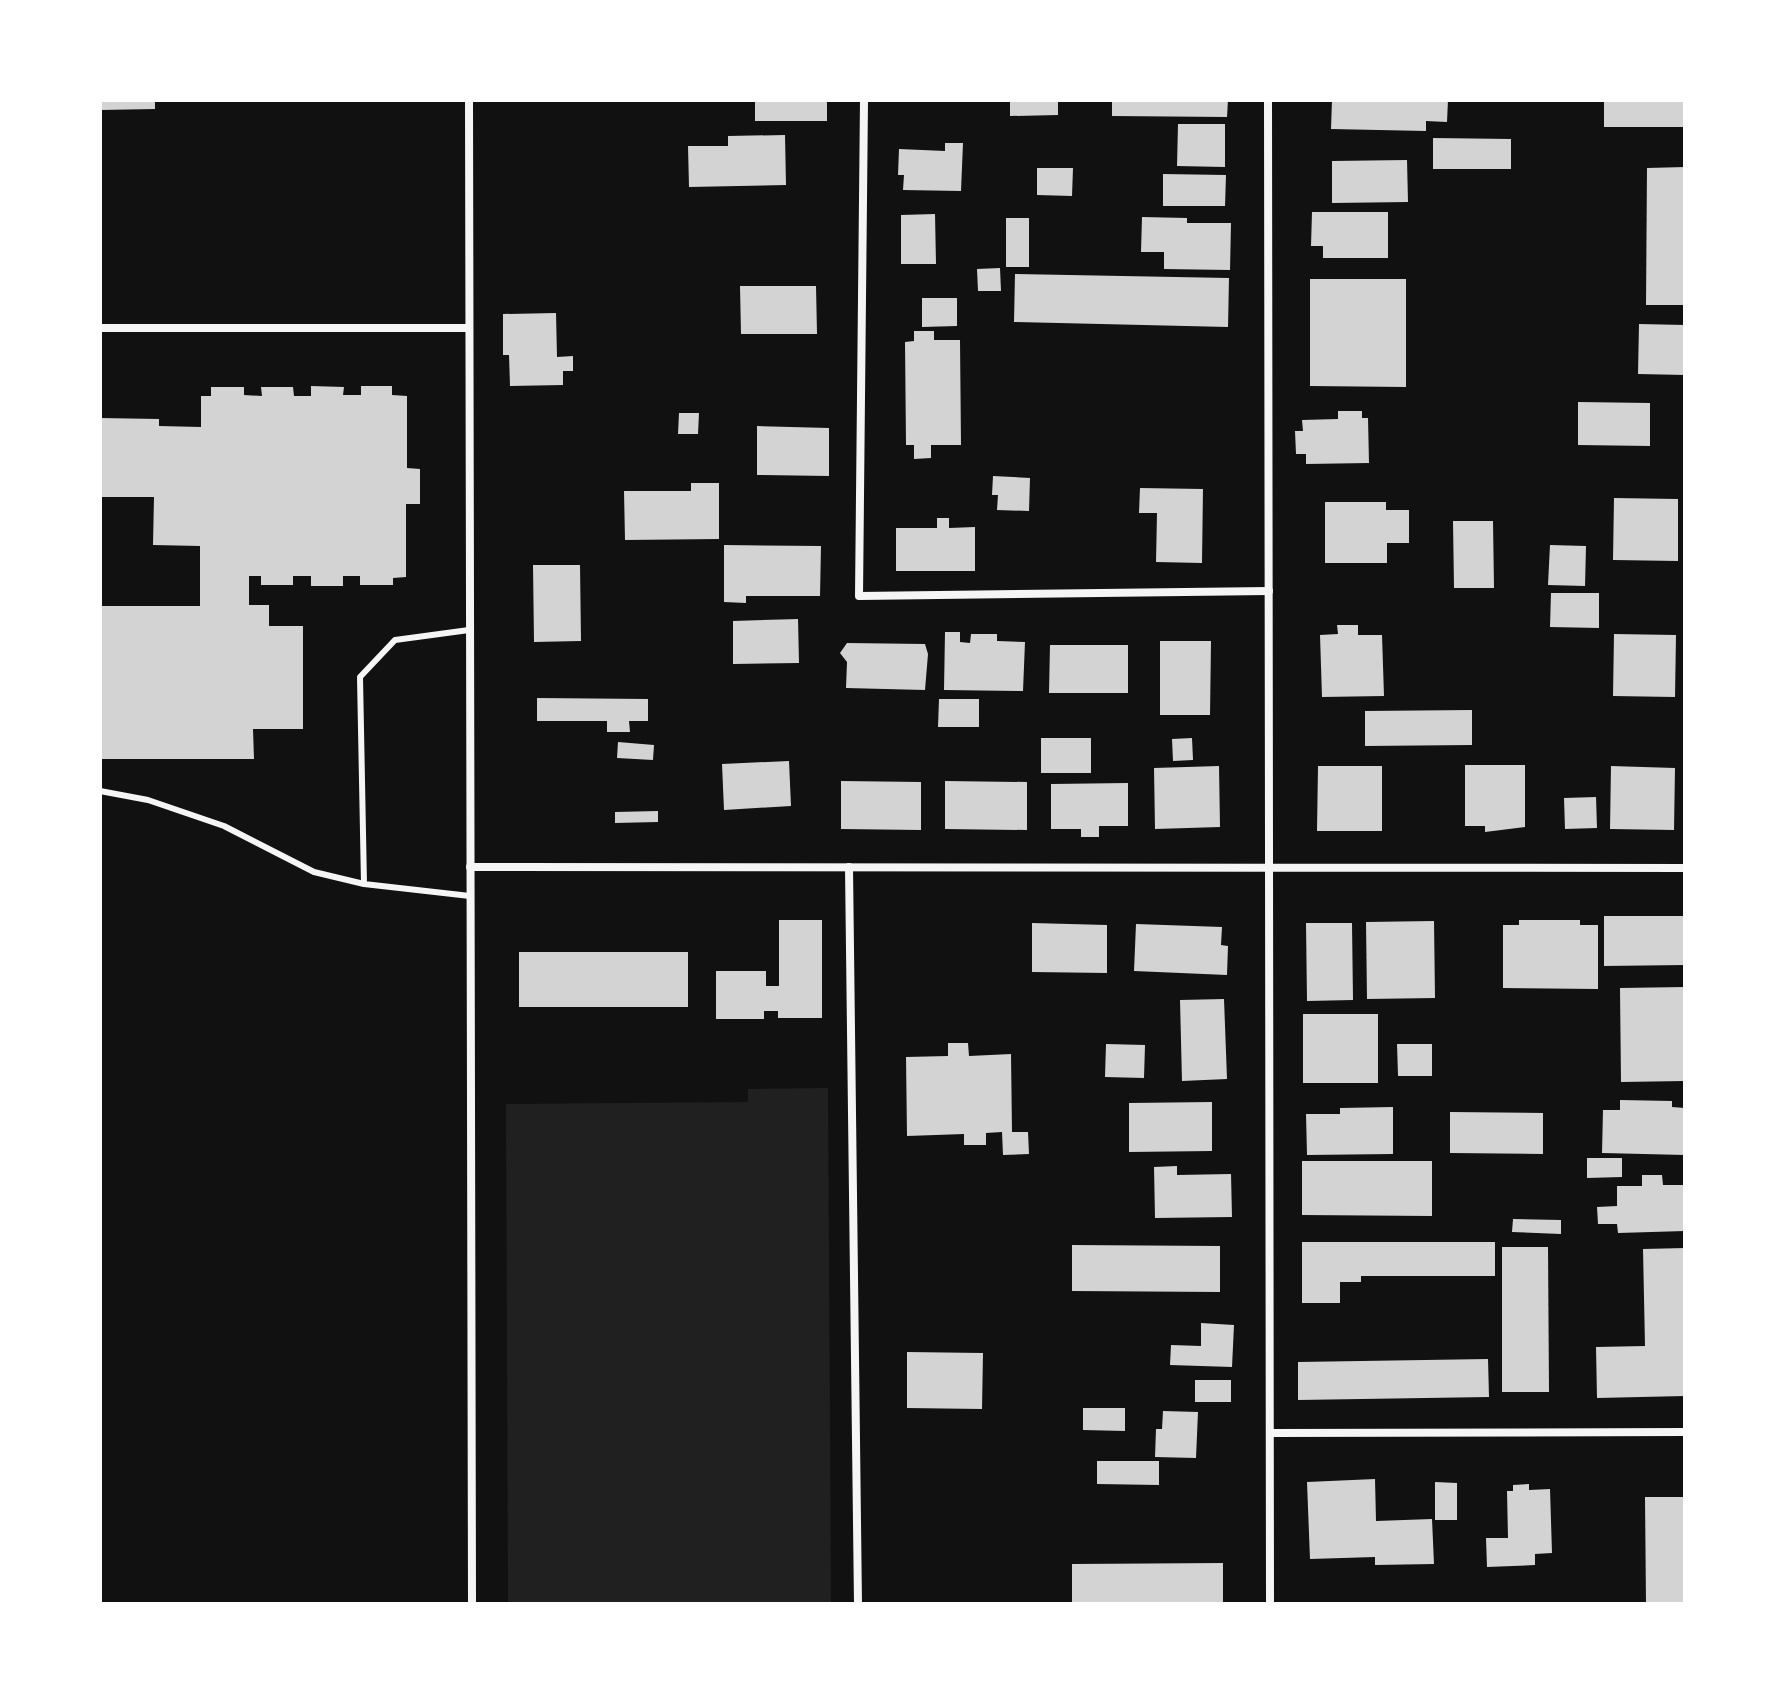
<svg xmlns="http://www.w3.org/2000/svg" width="1785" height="1704" font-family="'Sofia Sans Condensed',sans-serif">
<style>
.green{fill:#202020}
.building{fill:#d3d3d3}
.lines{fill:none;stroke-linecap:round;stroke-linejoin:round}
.service{stroke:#f5f5f5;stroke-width:6}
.minor{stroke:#f5f5f5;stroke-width:8}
</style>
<rect width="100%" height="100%" fill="#111"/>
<polygon class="green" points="828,1088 831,1604 508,1604 506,1104 748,1102 748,1089"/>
<g class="building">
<polygon points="100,100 155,100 155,109 101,110"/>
<rect x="755" y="100" width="72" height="21"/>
<polygon points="1010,100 1058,100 1058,115 1010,116"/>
<polygon points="1112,100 1228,100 1227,117 1112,116"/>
<polygon points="1332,100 1448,100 1447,122 1426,121 1426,131 1331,129"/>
<rect x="1604" y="100" width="81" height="27"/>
<polygon points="1178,124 1225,124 1225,167 1177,166"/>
<polygon points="785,135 786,185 689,187 688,146 728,146 728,136"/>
<polygon points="1433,138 1511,139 1511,169 1433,169"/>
<polygon points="945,143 963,143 961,191 903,190 904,175 898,175 899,149 945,151"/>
<polygon points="1407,160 1408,202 1332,203 1332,161"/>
<polygon points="1685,167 1684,305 1646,305 1647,168"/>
<polygon points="1037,168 1073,168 1072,196 1037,195"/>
<polygon points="1163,174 1226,175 1225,206 1163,206"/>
<polygon points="1312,212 1388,212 1388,258 1323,258 1323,246 1311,246"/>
<polygon points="935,214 936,264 901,264 901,215"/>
<polygon points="1142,217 1187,218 1187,223 1231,223 1230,270 1164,269 1164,252 1141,252"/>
<rect x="1006" y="218" width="23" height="49"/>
<polygon points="1000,268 1001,291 978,291 977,269"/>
<polygon points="1015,274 1229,278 1228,327 1014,322"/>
<polygon points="1310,279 1406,279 1406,387 1310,386"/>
<polygon points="740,286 816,286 817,334 741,334"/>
<polygon points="922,298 957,298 957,326 922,327"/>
<polygon points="556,313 557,357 573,356 573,371 563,371 563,385 510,386 509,355 503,355 503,314"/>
<polygon points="1639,324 1685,325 1685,375 1638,374"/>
<polygon points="914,331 934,331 934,340 960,340 961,445 931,445 931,458 914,459 914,445 906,445 905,342 914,341"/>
<polygon points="311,386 344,387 343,395 361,395 361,386 392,386 392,395 407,396 407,468 420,469 420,504 406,504 406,577 393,578 393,585 360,585 360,576 343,576 343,586 311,586 311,576 293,576 293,585 261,585 261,576 249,576 249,605 269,605 269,626 303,626 303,729 253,729 254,759 100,759 100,606 200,606 200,546 153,545 154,497 100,497 100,418 159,419 159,426 201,427 201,396 211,396 211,387 244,387 244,395 262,396 261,387 293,387 294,396 311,396"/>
<polygon points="1578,402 1650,403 1650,446 1578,445"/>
<polygon points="1338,411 1362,411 1362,418 1368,418 1369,463 1306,464 1306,454 1296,454 1295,431 1303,431 1302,420 1338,419"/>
<polygon points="679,413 699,413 698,434 678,434"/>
<polygon points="757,426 829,428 829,476 757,475"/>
<polygon points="993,476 1030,478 1029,511 997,510 998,495 992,495"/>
<polygon points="691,483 719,483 719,539 625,540 624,491 691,491"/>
<polygon points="1140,488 1203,489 1202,563 1156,562 1157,513 1139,513"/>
<polygon points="1614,498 1678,499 1678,561 1613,560"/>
<polygon points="1325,502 1386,502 1386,510 1409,510 1409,543 1387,543 1387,563 1325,563"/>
<polygon points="937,518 949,518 949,528 975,527 975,571 896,571 896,528 937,528"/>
<polygon points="1453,521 1493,521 1494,588 1454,588"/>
<polygon points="724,545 821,546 820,596 746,596 746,603 724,602"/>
<polygon points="1550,545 1586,546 1585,586 1548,585"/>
<polygon points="533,565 580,565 581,641 534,642"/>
<polygon points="1551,593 1599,593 1599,628 1550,627"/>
<polygon points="798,619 799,663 733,664 733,621"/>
<polygon points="1337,625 1358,625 1358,635 1382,635 1384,696 1322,697 1320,635 1338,634"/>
<polygon points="945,632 960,632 960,642 970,643 971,634 997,634 997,641 1025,642 1023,691 944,690"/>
<polygon points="1614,634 1676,635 1675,697 1613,696"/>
<polygon points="1160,641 1211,641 1210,715 1160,715"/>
<polygon points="847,643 925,644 928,654 925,690 846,688 847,662 840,653"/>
<polygon points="1050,645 1128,645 1128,693 1049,693"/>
<polygon points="537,698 648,699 648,721 629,721 630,732 607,732 607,721 537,721"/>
<polygon points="939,699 979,699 979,727 938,727"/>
<polygon points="1472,710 1472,745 1365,746 1365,711"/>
<rect x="1041" y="738" width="50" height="35"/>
<polygon points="1192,738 1193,760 1173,761 1172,739"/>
<polygon points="618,742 654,745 653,760 617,758"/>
<polygon points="789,761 791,806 724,810 722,764"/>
<polygon points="1465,765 1525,765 1525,827 1485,832 1485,826 1465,826"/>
<polygon points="1219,766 1220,827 1155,829 1154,768"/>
<polygon points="1318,766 1382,766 1382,831 1317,831"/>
<polygon points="1611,766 1675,768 1674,830 1610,829"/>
<polygon points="841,781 921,782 921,830 841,829"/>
<polygon points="945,781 1027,782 1027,830 945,829"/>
<polygon points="1128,783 1128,826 1099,826 1099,837 1081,837 1081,829 1051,829 1051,784"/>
<polygon points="1596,797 1597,828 1565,829 1564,798"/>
<polygon points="658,811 658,822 615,823 615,812"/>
<polygon points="1604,916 1685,916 1685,965 1604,966"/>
<polygon points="779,920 822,920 822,1018 778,1018 778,1011 764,1011 764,1019 716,1019 716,971 766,971 766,986 779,986"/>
<polygon points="1519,920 1580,920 1580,925 1598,925 1598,989 1503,988 1503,925 1519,925"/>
<polygon points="1434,921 1435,998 1367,999 1366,922"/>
<polygon points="1032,923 1107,925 1107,973 1032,972"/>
<polygon points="1306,923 1352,923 1353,1000 1307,1001"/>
<polygon points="1136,924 1222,927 1221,945 1228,946 1227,975 1134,971"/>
<rect x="519" y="952" width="169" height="55"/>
<polygon points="1685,987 1685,1081 1621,1082 1620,988"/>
<polygon points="1224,999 1227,1079 1182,1081 1180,1000"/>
<rect x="1303" y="1014" width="75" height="69"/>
<polygon points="948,1043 968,1043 969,1056 1011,1054 1012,1132 1028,1132 1029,1154 1003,1155 1002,1132 986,1133 986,1145 964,1145 964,1134 907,1136 906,1057 948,1056"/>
<polygon points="1106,1044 1145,1045 1144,1078 1105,1077"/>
<polygon points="1397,1044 1432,1044 1432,1076 1398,1076"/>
<polygon points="1620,1100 1672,1101 1672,1107 1685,1108 1685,1155 1602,1153 1603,1110 1620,1110"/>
<polygon points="1212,1102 1212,1151 1129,1152 1129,1103"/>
<polygon points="1393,1107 1393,1154 1307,1155 1306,1114 1340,1114 1340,1108"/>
<polygon points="1450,1112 1543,1113 1543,1154 1450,1153"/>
<polygon points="1587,1158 1622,1158 1622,1177 1587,1178"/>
<polygon points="1302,1161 1432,1161 1432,1216 1302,1215"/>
<polygon points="1177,1166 1177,1175 1231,1174 1232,1217 1155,1218 1154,1167"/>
<polygon points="1642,1175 1662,1175 1663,1185 1685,1185 1685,1231 1618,1233 1617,1224 1598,1224 1597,1207 1617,1206 1617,1186 1642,1186"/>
<polygon points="1513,1219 1561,1220 1561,1234 1512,1232"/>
<polygon points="1302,1242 1495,1242 1495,1276 1361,1276 1361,1282 1340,1282 1340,1303 1302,1303"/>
<polygon points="1072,1245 1220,1246 1220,1292 1072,1291"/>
<polygon points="1502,1247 1548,1247 1549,1392 1502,1392"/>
<polygon points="1685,1248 1685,1396 1597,1398 1596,1347 1645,1346 1643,1249"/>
<polygon points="1201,1323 1234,1325 1232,1367 1170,1365 1171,1345 1201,1346"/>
<polygon points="907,1352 983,1353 982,1409 907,1408"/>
<polygon points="1488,1359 1489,1397 1298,1400 1298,1362"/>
<rect x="1195" y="1380" width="36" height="22"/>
<polygon points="1083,1408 1125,1408 1125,1431 1083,1430"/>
<polygon points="1163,1411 1198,1412 1196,1458 1155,1457 1156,1429 1162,1429"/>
<polygon points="1097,1461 1159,1461 1159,1485 1097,1484"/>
<polygon points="1375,1479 1376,1521 1432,1519 1434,1564 1375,1565 1375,1557 1310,1559 1307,1482"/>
<polygon points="1435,1482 1457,1483 1457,1520 1435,1520"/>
<polygon points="1529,1484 1529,1490 1550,1489 1552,1553 1535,1554 1535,1565 1487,1567 1486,1538 1508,1538 1507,1491 1513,1491 1513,1485"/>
<polygon points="1645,1497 1685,1497 1685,1604 1646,1604"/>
<polygon points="1223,1563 1223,1604 1072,1604 1072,1564"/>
</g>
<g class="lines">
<g class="service">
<polyline points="469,630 395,640 360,677 364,884 470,896"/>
<polyline points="100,791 148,800 224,826 314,872 364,884"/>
</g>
<g class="minor">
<polyline points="469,100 472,1604"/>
<polyline points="864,100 859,596 1269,591"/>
<polyline points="1268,100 1270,1604"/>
<polyline points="100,328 469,328"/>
<polyline points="470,867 1685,868"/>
<polyline points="849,867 858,1604"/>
<polyline points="1270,1433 1685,1432"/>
</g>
</g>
<rect width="1785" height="1704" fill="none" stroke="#ffffff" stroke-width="204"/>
</svg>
